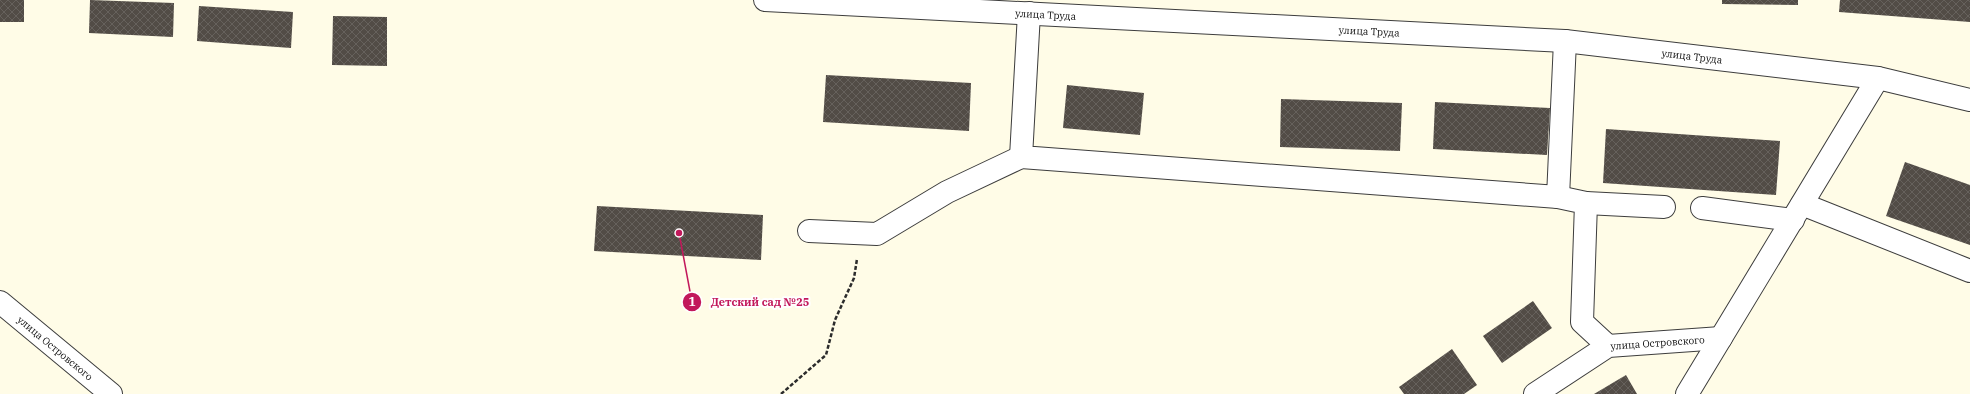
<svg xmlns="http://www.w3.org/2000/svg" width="1970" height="394" font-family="'IBM Plex Serif',serif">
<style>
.building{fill:url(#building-cross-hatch)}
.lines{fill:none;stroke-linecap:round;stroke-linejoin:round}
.minor-casing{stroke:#3d3d3d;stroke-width:24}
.path{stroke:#2c2c2c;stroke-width:2.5;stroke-dasharray:4 2;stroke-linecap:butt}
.minor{stroke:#fff;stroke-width:22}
.labels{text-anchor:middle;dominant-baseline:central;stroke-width:4;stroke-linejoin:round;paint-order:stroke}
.street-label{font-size:10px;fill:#0a0a0a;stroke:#fff}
.leader{fill:none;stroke:#c2185b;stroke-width:1.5}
.callout-dot{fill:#c2185b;stroke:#fff;stroke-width:1.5}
.mark-label{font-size:12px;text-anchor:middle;font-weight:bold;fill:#fff}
.callout-label{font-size:11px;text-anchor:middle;font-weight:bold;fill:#c2185b;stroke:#fff;stroke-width:4;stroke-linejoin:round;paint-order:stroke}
</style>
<defs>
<pattern id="building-cross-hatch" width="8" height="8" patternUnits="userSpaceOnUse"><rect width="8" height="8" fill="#524c46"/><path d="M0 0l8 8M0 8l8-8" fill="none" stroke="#66615c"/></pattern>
</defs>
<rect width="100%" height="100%" fill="#fffce7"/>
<g class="building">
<rect x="0" y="0" width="24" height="22"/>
<polygon points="90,0 174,3 173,37 89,33"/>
<polygon points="1722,0 1798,0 1798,5 1722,4"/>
<polygon points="1840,0 1970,0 1970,22 1839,12"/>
<polygon points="199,6 293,12 291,48 197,41"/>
<polygon points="333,16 387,17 387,66 332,65"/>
<polygon points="826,75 971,83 969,131 823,122"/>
<polygon points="1067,85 1144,93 1140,135 1063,128"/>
<polygon points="1281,99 1402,103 1400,151 1280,147"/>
<polygon points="1435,102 1550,108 1547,155 1433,149"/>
<polygon points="1606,129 1780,141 1776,195 1603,183"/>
<polygon points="1905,162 1970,185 1970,245 1886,216"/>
<polygon points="597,206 763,215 761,260 594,251"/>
<polygon points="1533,301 1552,328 1502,363 1483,336"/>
<polygon points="1452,349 1477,385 1464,394 1404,394 1399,387"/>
<polygon points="1626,375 1637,394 1594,394"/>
</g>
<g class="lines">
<defs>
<g id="minor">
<path id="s1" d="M765,0L1565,41L1878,78L1970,100"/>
<polyline points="1029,13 1021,157 1558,197 1565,41"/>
<polyline points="1558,197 1586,203 1582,322 1608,346"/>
<polyline points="1586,203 1664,207"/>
<polyline points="1802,204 1970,271"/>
<polyline points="1702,208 1793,220"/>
<polyline points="809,231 877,234 947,192 1021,157"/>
<path id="s2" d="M0,302L111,394"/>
<path id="s3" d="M1535,394L1608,346L1721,338"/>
<polyline points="1687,394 1878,78"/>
</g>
</defs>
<use href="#minor" class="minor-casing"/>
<polyline class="path" points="781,394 826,355 835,320 854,278 857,259"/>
<use href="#minor" class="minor"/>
</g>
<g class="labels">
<g class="street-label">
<text stroke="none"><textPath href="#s1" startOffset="281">улица Труда</textPath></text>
<text stroke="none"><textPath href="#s1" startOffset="605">улица Труда</textPath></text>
<text stroke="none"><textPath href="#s1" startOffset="929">улица Труда</textPath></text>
<text stroke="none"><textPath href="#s3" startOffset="137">улица Островского</textPath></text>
<text stroke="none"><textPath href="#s2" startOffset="72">улица Островского</textPath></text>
</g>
</g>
<path class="leader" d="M679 233L692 302"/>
<g class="callout-dot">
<circle cx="679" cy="233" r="4"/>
<circle cx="692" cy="302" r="10"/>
</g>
<g class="mark-label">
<text x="692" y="306">1</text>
</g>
<g class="callout-label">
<text x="760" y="306">Детский сад №25</text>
</g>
</svg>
